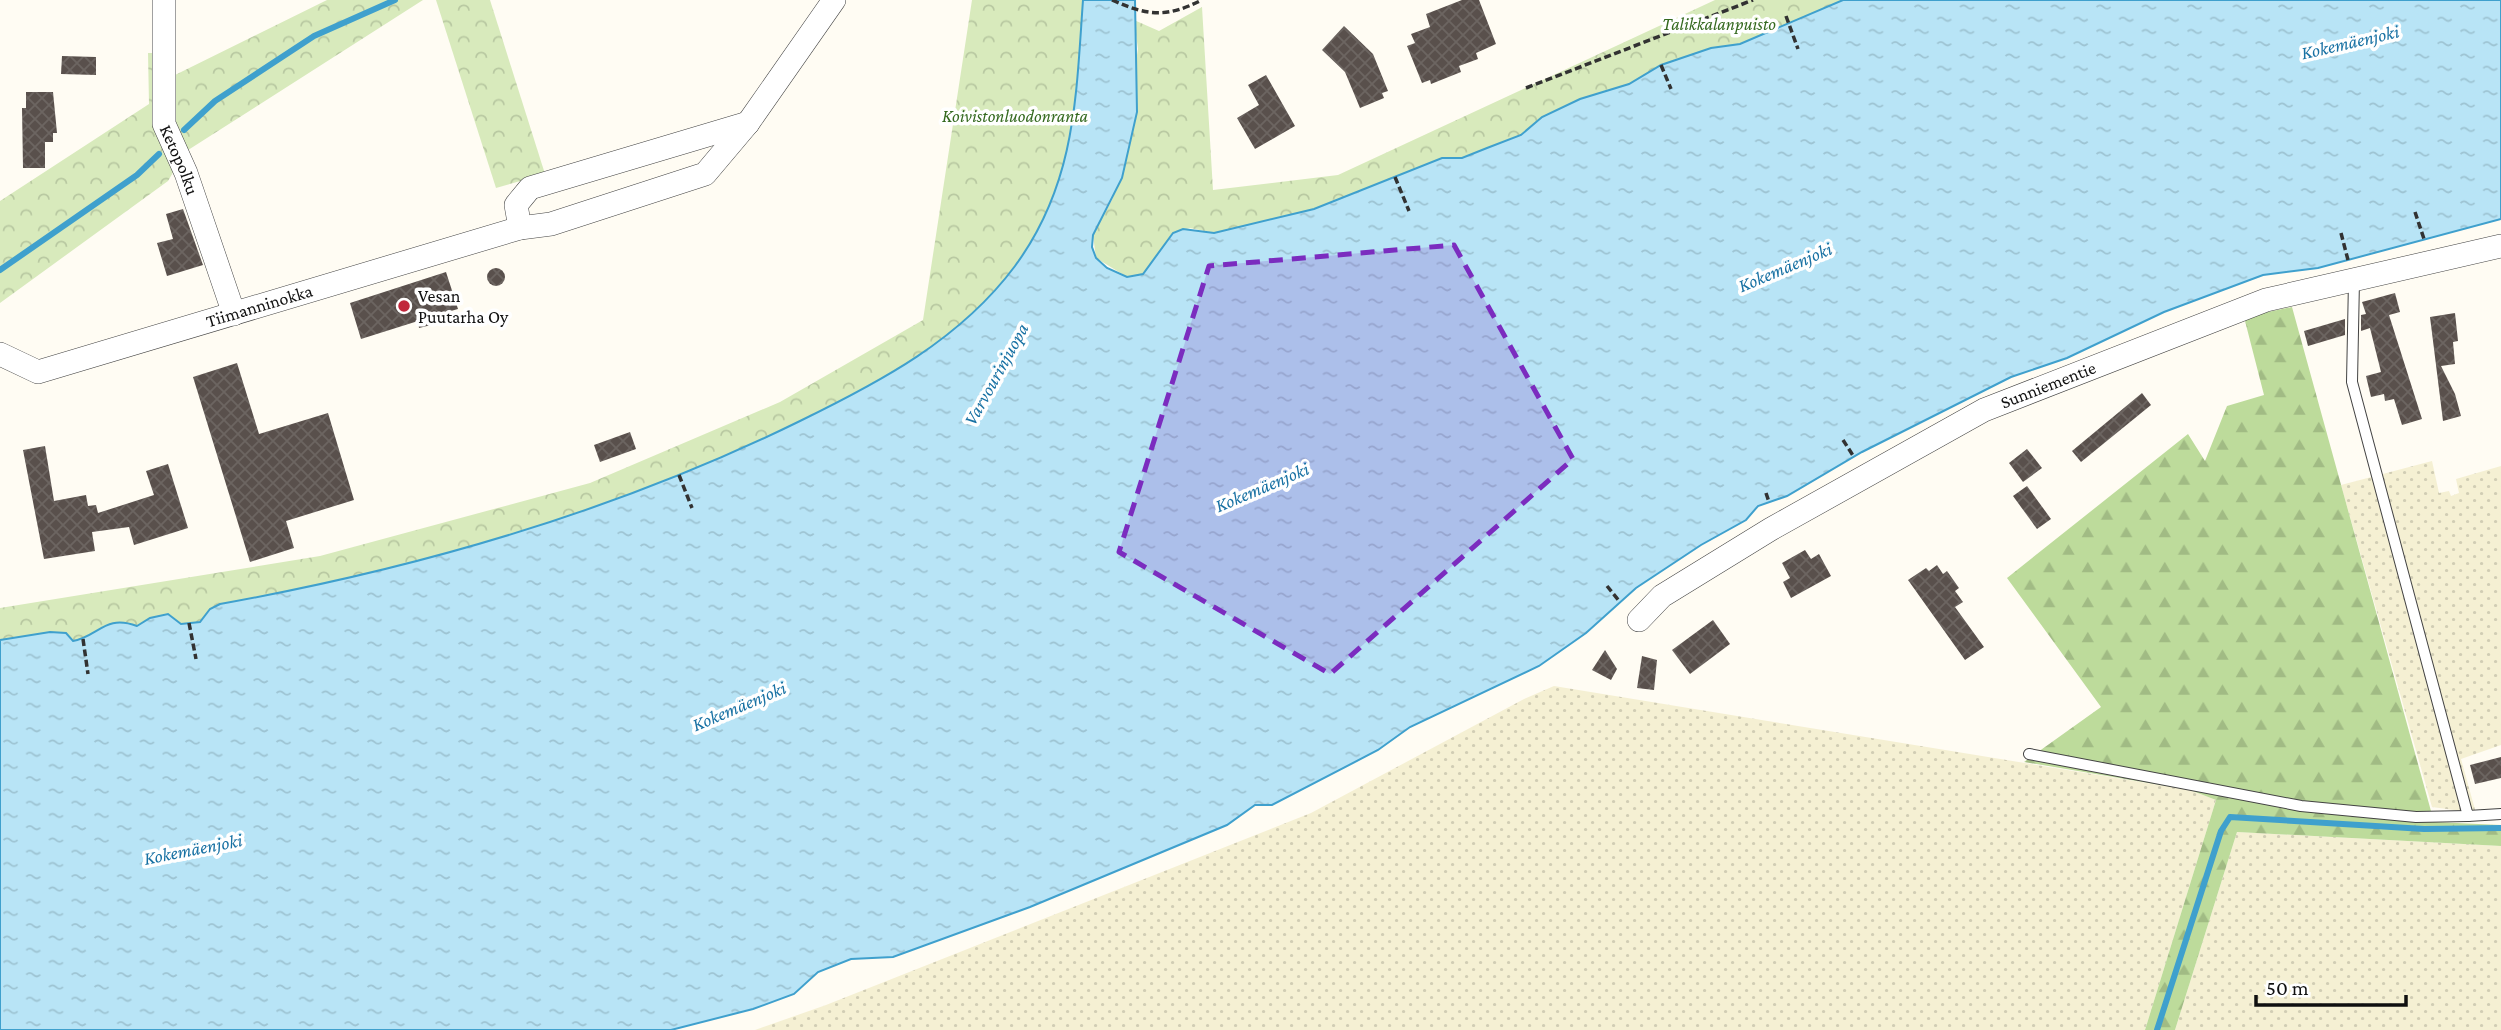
<svg xmlns="http://www.w3.org/2000/svg" width="2501" height="1030" font-family="'Crimson Pro',serif">
<style>
.farmland{fill:url(#farmland-dots)}
.forest{fill:url(#forest-firs)}
.park{fill:url(#park-crowns)}
.water{fill:url(#water-ripples);stroke:#3fa0cd;stroke-width:2}
.lines{fill:none;stroke-linecap:round;stroke-linejoin:round}
.stream{stroke:#3fa0cd;stroke-width:6}
.building{fill:url(#building-cross-hatch)}
.lane-casing{stroke:#434343;stroke-width:12}
.street-casing{stroke:#434343;stroke-width:24}
.path{stroke:#323232;stroke-width:3.5;stroke-dasharray:7 3.5;stroke-linecap:butt}
.lane{stroke:#fff;stroke-width:10}
.street{stroke:#fff;stroke-width:23}
.marked{fill:#7b2cbf;fill-opacity:0.2;stroke:#7b2cbf;stroke-width:5;stroke-dasharray:14 9;stroke-linejoin:round}
.poi-dot{fill:#c1273b;stroke:#fff;stroke-width:2.5}
.labels{text-anchor:middle;dominant-baseline:central;stroke-width:7;stroke-linejoin:round;paint-order:stroke}
.park-label{font-size:18px;font-style:italic;fill:#34691f;stroke:#fff}
.street-label{font-size:18px;fill:#101010;stroke:#fff}
.poi-label{font-size:18px;fill:#101010;stroke:#fff;text-anchor:start}
.water-label{font-size:19px;font-style:italic;fill:#1871a3;stroke:#fff}
</style>
<defs>
<pattern id="farmland-dots" width="8" height="8" patternUnits="userSpaceOnUse" patternTransform="scale(1.75)"><rect width="8" height="8" fill="#f5f0d3"/><path d="M2 2h.1M6 6h.1" fill="none" stroke="#d1cdb4" stroke-width="1.8" stroke-linecap="round"/></pattern>
<pattern id="forest-firs" width="22" height="20" patternUnits="userSpaceOnUse" patternTransform="scale(1.75)"><rect width="22" height="20" fill="#bddb9b"/><path d="M5 1l3.5 6h-7zM16 11l3.5 6h-7z" fill="#a1bb84"/></pattern>
<pattern id="park-crowns" width="20" height="18" patternUnits="userSpaceOnUse" patternTransform="scale(1.75)"><rect width="20" height="18" fill="#d8eabc"/><path d="M2 6a3 3 0 1 1 6 0M12 15a3 3 0 1 1 6 0" fill="none" stroke="#b8c8a1"/></pattern>
<pattern id="water-ripples" width="26" height="14" patternUnits="userSpaceOnUse" patternTransform="scale(1.75)"><rect width="26" height="14" fill="#b8e4f6"/><path d="M2 4q2-2 4 0t4 0M15 11q2-2 4 0t4 0" fill="none" stroke="#9dc3d2"/></pattern>
<pattern id="building-cross-hatch" width="8" height="8" patternUnits="userSpaceOnUse" patternTransform="scale(1.75)"><rect width="8" height="8" fill="#59504c"/><path d="M0 0l8 8M0 8l8-8" fill="none" stroke="#6c6561"/></pattern>
</defs>
<rect width="100%" height="100%" fill="#fffcf3"/>
<g class="farmland">
<polygon points="2432,461 2439,493 2449,491 2451,496 2459,493 2456,479 2501,466 2501,745 2461,759 2476,813 2432,807 2341,485"/>
<polygon points="1554,686 2190,790 2216,800 2145,1030 755,1030 826,1005 1311,813 1524,699"/>
<polygon points="2237,832 2501,846 2501,1030 2175,1030"/>
</g>
<polygon class="forest" points="2292,307 2434,822 2501,825 2501,846 2237,832 2175,1030 2145,1030 2216,800 2190,790 2024,762 2101,707 2007,578 2188,434 2205,461 2227,406 2264,395 2244,317"/>
<g class="park">
<polygon points="327,0 423,0 185,152 168,181 0,303 0,201 149,104 148,53 173,53 175,75"/>
<polygon points="436,0 490,0 545,174 496,188"/>
<path d="M972,0H1083C1076,97 1076,183 1015,266C960,340 880,382 800,421C617,511 420,568 220,604L210,609L201,622L181,624L150,618L137,626C107,615 98,636 73,641L66,633L50,632L0,640V608L320,556L590,483L780,402L923,320Z"/>
<polygon points="1715,0 1843,0 1740,44 1711,48 1661,65 1629,84 1580,99 1542,117 1521,135 1487,148 1462,158 1442,158 1314,209 1240,229 1214,233 1190,228 1173,233 1143,275 1127,277 1096,258 1093,235 1113,198 1138,49 1134,20 1159,31 1202,7 1213,190 1338,175"/>
</g>
<path class="water" d="M1083,0H1135L1137,112L1122,178L1093,235L1092,247L1096,258L1107,268L1127,277L1143,274L1173,233L1183,229L1214,233L1314,209L1442,158H1462L1487,148L1521,135L1542,117L1580,99L1629,84L1661,65L1711,48L1740,44L1843,0H2501V219L2318,268L2263,275L2164,312L2067,358L2011,377L1862,452L1787,496L1758,506L1746,520L1701,545L1636,588L1586,633L1539,666L1410,727L1378,750L1272,805H1255L1227,825L1030,907L893,957L851,959L818,972L794,994L753,1009L671,1030H0V640L50,632L66,633L73,641C99,636 105,614 137,626L150,618L168,614L181,624L200,622L210,609L220,604C420,568 617,511 800,421C880,382 960,340 1015,266C1076,183 1076,97 1083,0Z"/>
<g class="lines">
<g class="stream">
<polyline points="184,130 215,101 314,36 395,0"/>
<polyline points="0,270 137,175 159,154"/>
<polyline points="2157,1030 2221,831 2230,817 2424,829 2501,828"/>
</g>
</g>
<g class="building">
<polygon points="1462,0 1479,0 1496,44 1476,53 1478,59 1459,66 1461,72 1431,84 1430,80 1422,83 1407,46 1415,43 1411,34 1430,27 1426,14"/>
<polygon points="1344,26 1373,54 1388,91 1382,93 1384,98 1360,108 1345,72 1322,50"/>
<polygon points="62,56 96,57 96,75 61,74"/>
<polygon points="1266,75 1295,126 1255,149 1237,118 1259,105 1248,85"/>
<polygon points="26,92 53,92 57,133 53,133 53,142 45,142 45,168 23,168 22,108 26,108"/>
<polygon points="183,209 203,265 167,276 157,243 173,239 166,214"/>
<circle cx="496" cy="277" r="9"/>
<polygon points="446,272 458,309 433,316 435,324 419,328 418,321 361,339 350,303"/>
<polygon points="2395,293 2400,312 2389,315 2422,419 2402,425 2394,399 2385,401 2384,394 2371,397 2366,376 2381,372 2370,328 2361,331 2361,315 2366,314 2362,302"/>
<polygon points="2455,313 2458,341 2453,342 2455,364 2441,366 2455,394 2461,416 2443,421 2430,317"/>
<polygon points="2345,319 2345,335 2308,346 2304,331"/>
<polygon points="237,363 259,434 328,413 354,500 286,521 294,548 250,562 193,377"/>
<polygon points="2142,393 2151,405 2081,462 2072,451"/>
<polygon points="630,432 636,449 600,462 594,445"/>
<polygon points="45,446 54,501 86,495 88,506 96,505 98,513 154,495 146,471 168,464 188,528 134,545 129,527 92,532 95,551 44,559 23,450"/>
<polygon points="2027,449 2042,468 2023,482 2009,463"/>
<polygon points="2027,486 2051,519 2037,529 2013,496"/>
<polygon points="1805,550 1811,559 1819,554 1831,576 1791,598 1783,582 1790,578 1782,563"/>
<polygon points="1937,565 1943,574 1947,571 1959,588 1955,591 1963,602 1955,607 1984,647 1965,660 1908,580 1926,568 1929,571"/>
<polygon points="1713,620 1730,644 1690,674 1672,650"/>
<polygon points="1605,650 1617,669 1611,680 1592,670"/>
<polygon points="1642,656 1657,660 1654,690 1637,688"/>
<polygon points="2501,757 2501,778 2475,784 2470,765"/>
</g>
<g class="lines">
<defs>
<g id="lane">
<polyline points="2354,280 2352,382 2468,816 2501,814"/>
<polyline points="2029,754 2301,806 2416,817 2468,816"/>
</g>
<g id="street">
<path id="s1" d="M164,0V124L186,173L234,314"/>
<polyline points="520,228 516,205 530,188 748,123"/>
<path id="s2" d="M0,354L38,372L520,228L551,224L705,174L748,123L834,0"/>
<path id="s3" d="M1639,620L1662,596L1771,529L1984,410L2266,300L2501,246"/>
</g>
</defs>
<use href="#lane" class="lane-casing"/>
<use href="#street" class="street-casing"/>
<g class="path">
<path d="M1112,0C1148,16 1166,18 1202,0"/>
<polyline points="1786,16 1798,49"/>
<polyline points="1661,65 1671,89"/>
<polyline points="1526,88 1753,0"/>
<polyline points="1395,177 1409,211"/>
<polyline points="2415,212 2424,239"/>
<polyline points="2341,233 2348,260"/>
<polyline points="1843,440 1854,457"/>
<polyline points="679,475 692,508"/>
<polyline points="1766,493 1769,502"/>
<polyline points="1607,586 1620,602"/>
<polyline points="189,623 196,659"/>
<polyline points="83,639 88,674"/>
</g>
<use href="#lane" class="lane"/>
<use href="#street" class="street"/>
</g>
<path class="marked" d="M1454,245L1573,459L1330,674L1119,552L1209,266Z"/>
<circle class="poi-dot" cx="404" cy="306" r="7"/>
<g class="labels">
<g class="park-label">
<text x="1719" y="24">Talikkalanpuisto</text>
<text x="1015" y="116">Koivistonluodonranta</text>
</g>
<g class="street-label">
<text stroke="none"><textPath href="#s1" startOffset="163">Ketopolku</textPath></text>
<text stroke="none"><textPath href="#s2" startOffset="273">Tiimanninokka</textPath></text>
<text stroke="none"><textPath href="#s3" startOffset="474">Sunniementie</textPath></text>
</g>
<g class="poi-label">
<text x="418" y="296">Vesan<tspan x="418" dy="21">Puutarha Oy</tspan></text>
</g>
<g class="water-label">
<text transform="translate(2350 42) rotate(-13)">Kokemäenjoki</text>
<text transform="translate(1785 267) rotate(-23)">Kokemäenjoki</text>
<text transform="translate(996 374) rotate(-61)">Varvourinjuopa</text>
<text transform="translate(1262 487) rotate(-23)">Kokemäenjoki</text>
<text transform="translate(739 706) rotate(-23)">Kokemäenjoki</text>
<text transform="translate(193 849) rotate(-11)">Kokemäenjoki</text>
</g>
</g>
<path d="M2256 995v10h150v-10" fill="none" stroke="#101010" stroke-width="3.5"/>
<text x="2266" y="995" font-size="21" fill="#101010" stroke="#ffffff" stroke-width="5" paint-order="stroke">50 m</text>
</svg>
